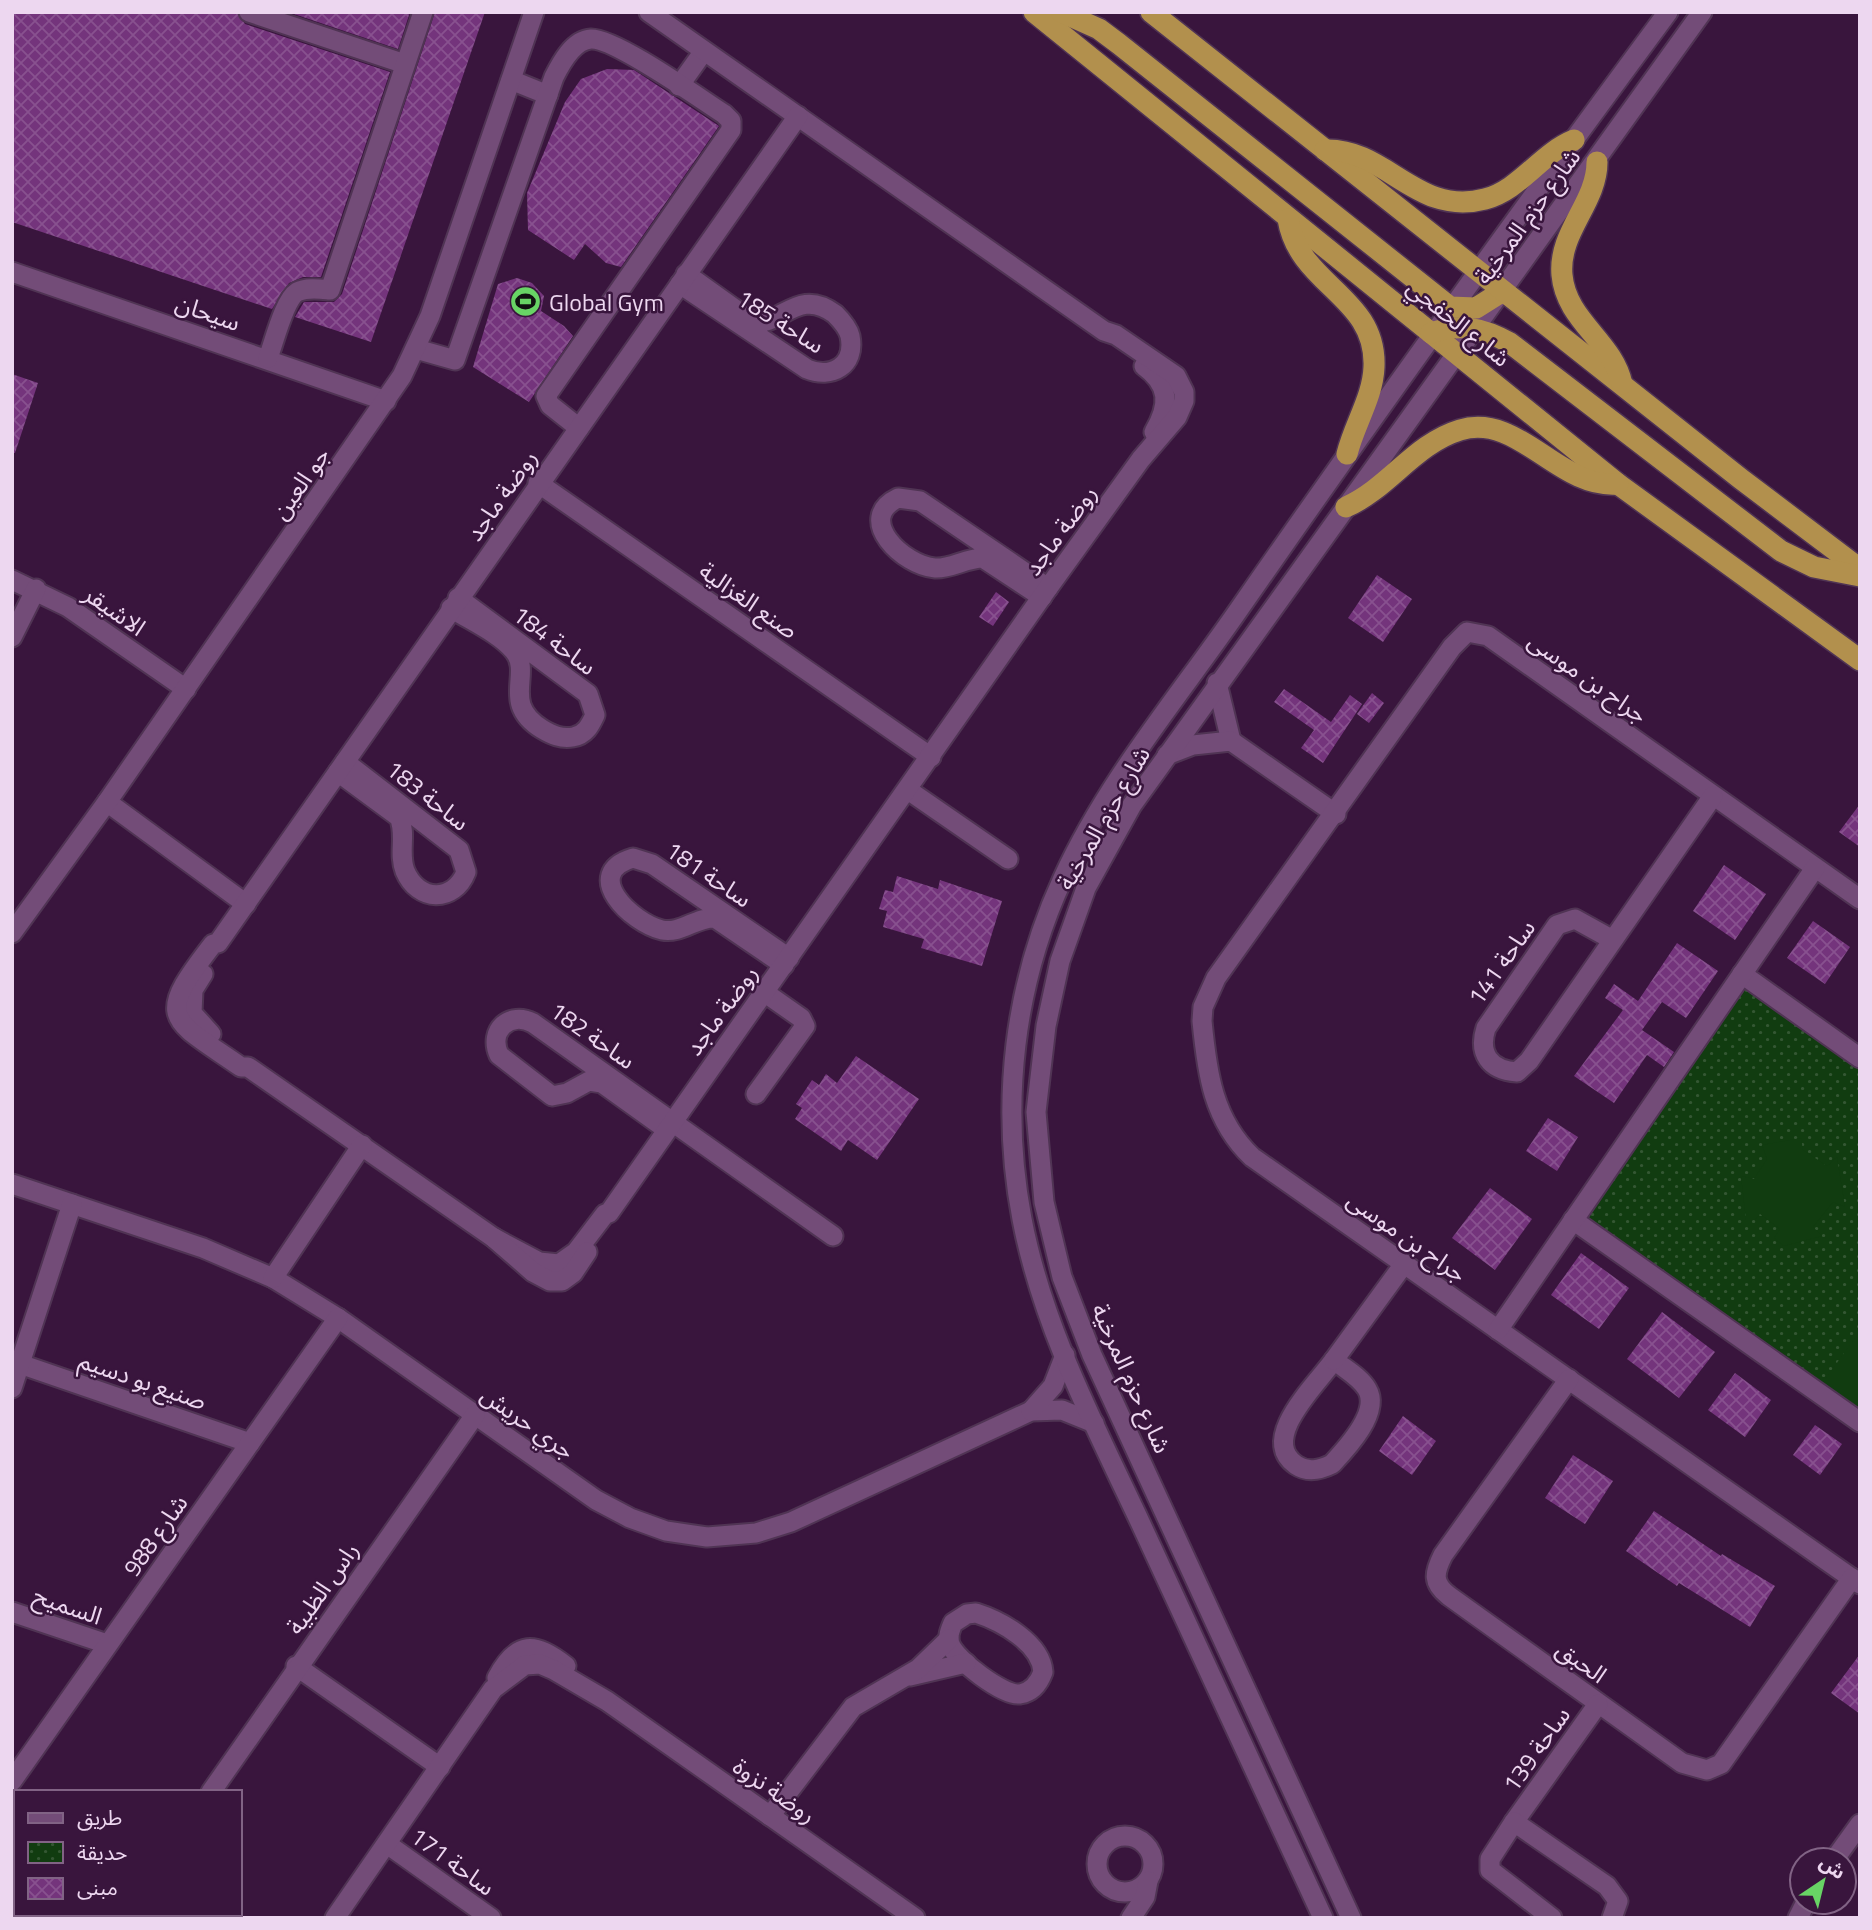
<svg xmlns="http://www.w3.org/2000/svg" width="1872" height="1930" font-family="'Titillium Web','Noto Sans Arabic',sans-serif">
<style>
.park{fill:url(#park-dots)}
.garden{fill:#113c10}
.building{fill:url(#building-cross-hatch)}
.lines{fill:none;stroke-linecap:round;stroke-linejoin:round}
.minor-casing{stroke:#503454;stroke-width:23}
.highway-casing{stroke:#503454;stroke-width:24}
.minor{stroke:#734c78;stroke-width:19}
.highway{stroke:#b2904d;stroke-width:21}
.labels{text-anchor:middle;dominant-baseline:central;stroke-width:5;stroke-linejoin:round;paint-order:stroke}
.street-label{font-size:24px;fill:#edd7f0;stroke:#39153d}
.poi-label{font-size:24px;fill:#edd7f0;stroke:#39153d;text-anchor:start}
</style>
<defs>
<pattern id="park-dots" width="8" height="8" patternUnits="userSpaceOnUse" patternTransform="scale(1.75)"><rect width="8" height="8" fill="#113c10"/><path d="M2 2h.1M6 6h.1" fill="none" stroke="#345733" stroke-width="1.8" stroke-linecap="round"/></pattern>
<pattern id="building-cross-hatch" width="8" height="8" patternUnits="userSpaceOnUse" patternTransform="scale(1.75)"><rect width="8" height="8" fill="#74347c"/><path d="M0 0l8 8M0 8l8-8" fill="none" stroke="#88518f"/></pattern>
</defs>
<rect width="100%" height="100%" fill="#39153d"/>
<polygon class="park" points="1744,986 1860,1067 1860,1416 1582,1221"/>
<g class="garden">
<polygon points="1801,1138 1803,1150 1827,1166 1837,1157 1845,1207 1833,1202 1813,1227 1822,1236 1784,1246 1774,1238 1780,1229 1760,1214 1755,1220 1746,1220 1741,1176 1754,1179 1767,1159 1762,1145"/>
<polygon points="1860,1331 1860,1414 1821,1385"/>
</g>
<g class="building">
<polygon points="12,12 237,12 245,24 390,72 321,277 303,277 289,283 272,309 12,222"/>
<polygon points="288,12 410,12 398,49"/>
<polygon points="435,12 485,12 371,342 295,317 304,302 334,302 342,294"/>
<polygon points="607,69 634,70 719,126 621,267 606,263 585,244 574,260 528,230 527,193 565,102 581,79"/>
<polygon points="517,278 532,283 544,296 541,311 564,326 573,336 529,402 473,367 498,284"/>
<polygon points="12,374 38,383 15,453 12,453"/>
<polygon points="1377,575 1412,599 1383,642 1348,618"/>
<polygon points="996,592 1009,602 993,626 979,617"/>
<polygon points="1284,689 1331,722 1350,695 1362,704 1323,763 1301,748 1314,730 1274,702"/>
<polygon points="1372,693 1384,703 1369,723 1357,714"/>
<polygon points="1860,804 1860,847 1839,832"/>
<polygon points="1724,865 1766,894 1735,940 1693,911"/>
<polygon points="897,876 938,889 940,880 1002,901 982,966 921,948 924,939 883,927 887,911 879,909 885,890 893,892"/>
<polygon points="1813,921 1850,947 1825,984 1787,958"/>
<polygon points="1677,943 1718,971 1686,1018 1662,1002 1642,1030 1674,1052 1664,1067 1647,1055 1614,1103 1574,1076 1623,1010 1605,998 1614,984 1638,1001"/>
<polygon points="856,1056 919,1099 877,1160 848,1140 841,1151 795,1119 802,1108 796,1104 812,1080 819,1085 826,1074 837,1083"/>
<polygon points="1548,1118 1578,1137 1557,1171 1526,1151"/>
<polygon points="1490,1188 1532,1219 1495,1270 1452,1238"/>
<polygon points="1581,1253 1629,1288 1599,1329 1551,1295"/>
<polygon points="1662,1312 1715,1352 1679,1398 1627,1359"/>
<polygon points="1735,1373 1771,1400 1745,1437 1708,1410"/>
<polygon points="1403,1416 1436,1441 1412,1475 1379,1451"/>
<polygon points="1815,1425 1842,1444 1820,1475 1793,1455"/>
<polygon points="1573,1455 1613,1481 1585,1524 1545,1498"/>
<polygon points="1654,1511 1721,1556 1722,1554 1775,1586 1750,1627 1679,1583 1677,1586 1626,1551"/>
<polygon points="1860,1654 1860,1714 1831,1693"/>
</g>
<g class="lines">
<defs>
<g id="minor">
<polyline points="249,12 405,64"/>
<polyline points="511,80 548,95"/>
<polyline points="679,86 704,51"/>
<polyline points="12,272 386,401"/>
<path d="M680,284L807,369C831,379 856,366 850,336C848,328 841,320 835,314C798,286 780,327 753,322L686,274"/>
<path d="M416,349L455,360L554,77C561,63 573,40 591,39C615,38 699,98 724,114L731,121V130L546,396L550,405L579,428"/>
<path d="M268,358C274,343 284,300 297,292C307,287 320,289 330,290L423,12"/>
<path d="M1144,366C1170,385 1170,405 1154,432"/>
<polyline points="538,483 931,757"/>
<polyline points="12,580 68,607 186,689"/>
<path d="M1042,597L983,558C966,558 951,569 935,568C904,566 854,519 898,498L920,501L1048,588"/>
<path d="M451,608C471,621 499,633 514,651C533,674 500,703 542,729C552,735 561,739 573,737C585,735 590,726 595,715L588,694L458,598"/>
<polyline points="12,637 36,589"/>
<polyline points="1217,683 1231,741"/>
<polyline points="1167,755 1193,745 1231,741 1336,814"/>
<path d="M338,772L399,817C407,834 398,853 405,871C418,902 454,903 466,872L459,850L345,762"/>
<polyline points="908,790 1008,859"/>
<polyline points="107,802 246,904"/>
<path d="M1860,899L1488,636L1467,632L1452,647L1216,978L1203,1007L1202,1021C1207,1073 1213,1120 1252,1157L1860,1584"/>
<polyline points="12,933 107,802 402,376 430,316 534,12"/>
<path d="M1613,940L1575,919L1557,925L1486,1028C1478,1053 1489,1070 1517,1072L1529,1061L1713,796"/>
<path d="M784,965L715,918C696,917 681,934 662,930C632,923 580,874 633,858L652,864L789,958"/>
<polyline points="203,974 193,990 192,1013 211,1034"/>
<polyline points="1742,974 1860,1058"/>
<polyline points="756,1094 805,1026 801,1018 764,992"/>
<path d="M666,1129L602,1083L589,1081L567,1093L552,1096L499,1055C488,1030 510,1011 533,1023L833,1236"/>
<polyline points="12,1184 203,1248 273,1278 338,1318 596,1500 630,1518 666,1531 707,1537 756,1533 791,1522 1031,1411 1062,1410 1094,1423"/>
<polyline points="1573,1220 1860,1422"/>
<polyline points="494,1238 539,1262 559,1264 576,1252 605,1214 609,1213 1048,588 1141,459 1177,417 1184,401 1184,392 1176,376 1116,335 1104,331 649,12"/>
<path d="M587,1252L573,1273L562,1281H550L533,1272L494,1238L248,1067H241C169,1017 154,1020 213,944L218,943L798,116"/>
<polyline points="273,1278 362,1145"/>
<polyline points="1498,1330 1815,868"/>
<path d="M1334,1360C1345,1369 1360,1377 1367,1389C1381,1412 1347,1448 1332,1464C1320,1470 1308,1473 1296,1465C1258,1439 1317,1384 1334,1360Z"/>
<polyline points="1334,1360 1404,1264"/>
<polyline points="20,1364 250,1443"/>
<path d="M1569,1379L1443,1555C1434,1573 1432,1583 1449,1596L1682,1763L1707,1770L1721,1764L1852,1578"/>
<polyline points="12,1388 72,1204"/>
<polyline points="1031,1411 1053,1386 1065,1355"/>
<polyline points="12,1612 107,1644"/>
<path d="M976,1613C1001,1621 1041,1643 1043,1672C1039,1683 1032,1692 1020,1694C1003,1696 956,1660 950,1644C947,1637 950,1630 953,1623L967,1614Z"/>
<polyline points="296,1666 440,1767"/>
<polyline points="910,1676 966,1663"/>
<path d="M497,1678C517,1640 535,1642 566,1666"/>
<polyline points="12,1781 338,1318"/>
<polyline points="211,1792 475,1415"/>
<polyline points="12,1810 16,1812"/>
<polyline points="770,1816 853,1707 918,1669 949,1639"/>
<polyline points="1514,1822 1598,1704"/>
<circle cx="1125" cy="1864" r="28"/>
<polyline points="387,1844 491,1918"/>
<polyline points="1834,1860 1860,1824"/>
<polyline points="126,1918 129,1914"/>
<polyline points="335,1918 493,1689 525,1665 540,1664 554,1670 607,1701 915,1918"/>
<polyline points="1131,1918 1145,1897 1148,1881"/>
<path d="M1323,1918C1262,1786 1201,1654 1140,1522C1094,1424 1042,1325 1022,1219C1000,1104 1014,984 1063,878C1108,779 1181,694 1242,605C1381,405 1523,208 1668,12"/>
<polyline points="1351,1918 1092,1355 1062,1277 1044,1202 1036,1112 1046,1026 1060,961 1086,888 1132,805 1702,12"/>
<polyline points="1552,1918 1490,1870 1490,1859 1514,1822 1607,1886 1618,1901 1612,1918"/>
<polyline points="1798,1918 1806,1902"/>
</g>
<g id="highway">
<polyline points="1034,12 1618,484 1860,660"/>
<polyline points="1061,12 1099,29 1119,44 1450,307 1476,308 1503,291"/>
<polyline points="1151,12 1741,479 1860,569"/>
<path d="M1325,150C1387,148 1416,217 1485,199C1520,190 1540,154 1574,140"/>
<path d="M1597,162C1597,203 1558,232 1562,275C1566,321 1613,341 1622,384"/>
<path d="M1288,219C1299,286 1377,296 1374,367C1373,397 1354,425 1347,454"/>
<path d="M1431,333C1461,323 1483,328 1510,343L1781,551L1814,567L1860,576"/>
<path d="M1346,507C1389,488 1414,444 1460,430C1519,412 1558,489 1618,484"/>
</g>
</defs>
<use href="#minor" class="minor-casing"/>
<use href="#highway" class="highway-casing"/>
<use href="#minor" class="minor"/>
<use href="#highway" class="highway"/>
</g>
<defs>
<symbol id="stadium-disc" viewBox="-11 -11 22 22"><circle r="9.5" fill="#68d465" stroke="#39153d"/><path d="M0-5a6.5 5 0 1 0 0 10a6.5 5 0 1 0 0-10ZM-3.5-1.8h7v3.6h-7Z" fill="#111"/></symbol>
</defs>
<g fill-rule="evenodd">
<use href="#stadium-disc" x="508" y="284" width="35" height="35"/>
</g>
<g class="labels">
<g class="street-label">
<text transform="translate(1527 216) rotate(-54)">شارع حزم المرخية</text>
<text transform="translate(208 312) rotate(19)">سيحان</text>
<text transform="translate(781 321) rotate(32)">ساحة 185</text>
<text transform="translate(1459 322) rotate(39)">شارع الخفجي</text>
<text transform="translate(300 483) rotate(-55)">جو العين</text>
<text transform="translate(501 495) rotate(-55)">روضة ماجد</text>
<text transform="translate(1060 530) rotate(-54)">روضة ماجد</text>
<text transform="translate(749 600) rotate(35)">صنع الغزالية</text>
<text transform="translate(115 610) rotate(35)">الاشيقر</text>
<text transform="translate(555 640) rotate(37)">ساحة 184</text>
<text transform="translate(1588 677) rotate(35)">جراح بن موسى</text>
<text transform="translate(428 795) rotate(38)">ساحة 183</text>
<text transform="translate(1103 818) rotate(-60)">شارع حزم المرخية</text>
<text transform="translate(709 874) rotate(34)">ساحة 181</text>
<text transform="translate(1501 962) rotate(-55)">ساحة 141</text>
<text transform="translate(721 1010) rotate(-54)">روضة ماجد</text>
<text transform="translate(593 1035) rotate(35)">ساحة 182</text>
<text transform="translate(1407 1236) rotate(35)">جراح بن موسى</text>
<text transform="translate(1132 1378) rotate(66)">شارع حزم المرخية</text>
<text transform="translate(143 1380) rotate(19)">صنيع بو دسيم</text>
<text transform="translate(528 1422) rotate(35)">جري حريش</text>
<text transform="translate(155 1535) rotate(-55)">شارع 988</text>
<text transform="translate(322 1588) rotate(-55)">راس الظبية</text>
<text transform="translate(68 1605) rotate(19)">السميح</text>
<text transform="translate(1582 1661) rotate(36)">الحبق</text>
<text transform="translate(1536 1749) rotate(-55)">ساحة 139</text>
<text transform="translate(775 1790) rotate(35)">روضة نزوة</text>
<text transform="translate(453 1861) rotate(36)">ساحة 171</text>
</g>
<g class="poi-label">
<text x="549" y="302">Global Gym</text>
</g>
</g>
<rect width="1872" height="1930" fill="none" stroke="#edd7f0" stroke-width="28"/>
<rect x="14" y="1790" width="228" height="126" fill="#39153d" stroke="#816385" stroke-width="2"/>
<rect x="28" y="1813" width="35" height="10" fill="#734c78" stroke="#816385" stroke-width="2"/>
<text x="77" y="1825" font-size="21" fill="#edd7f0">طريق</text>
<rect x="28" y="1842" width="35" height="21" fill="url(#park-dots)" stroke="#816385" stroke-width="2"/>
<text x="77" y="1860" font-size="21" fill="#edd7f0">حديقة</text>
<rect x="28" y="1878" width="35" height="21" fill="url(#building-cross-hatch)" stroke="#816385" stroke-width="2"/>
<text x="77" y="1895" font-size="21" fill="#edd7f0">مبنى</text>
<g transform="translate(1823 1881) rotate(35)"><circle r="33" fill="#39153d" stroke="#816385" stroke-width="2"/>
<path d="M0-5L12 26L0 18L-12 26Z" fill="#68d465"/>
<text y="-10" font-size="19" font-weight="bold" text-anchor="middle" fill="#edd7f0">ش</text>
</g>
</svg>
